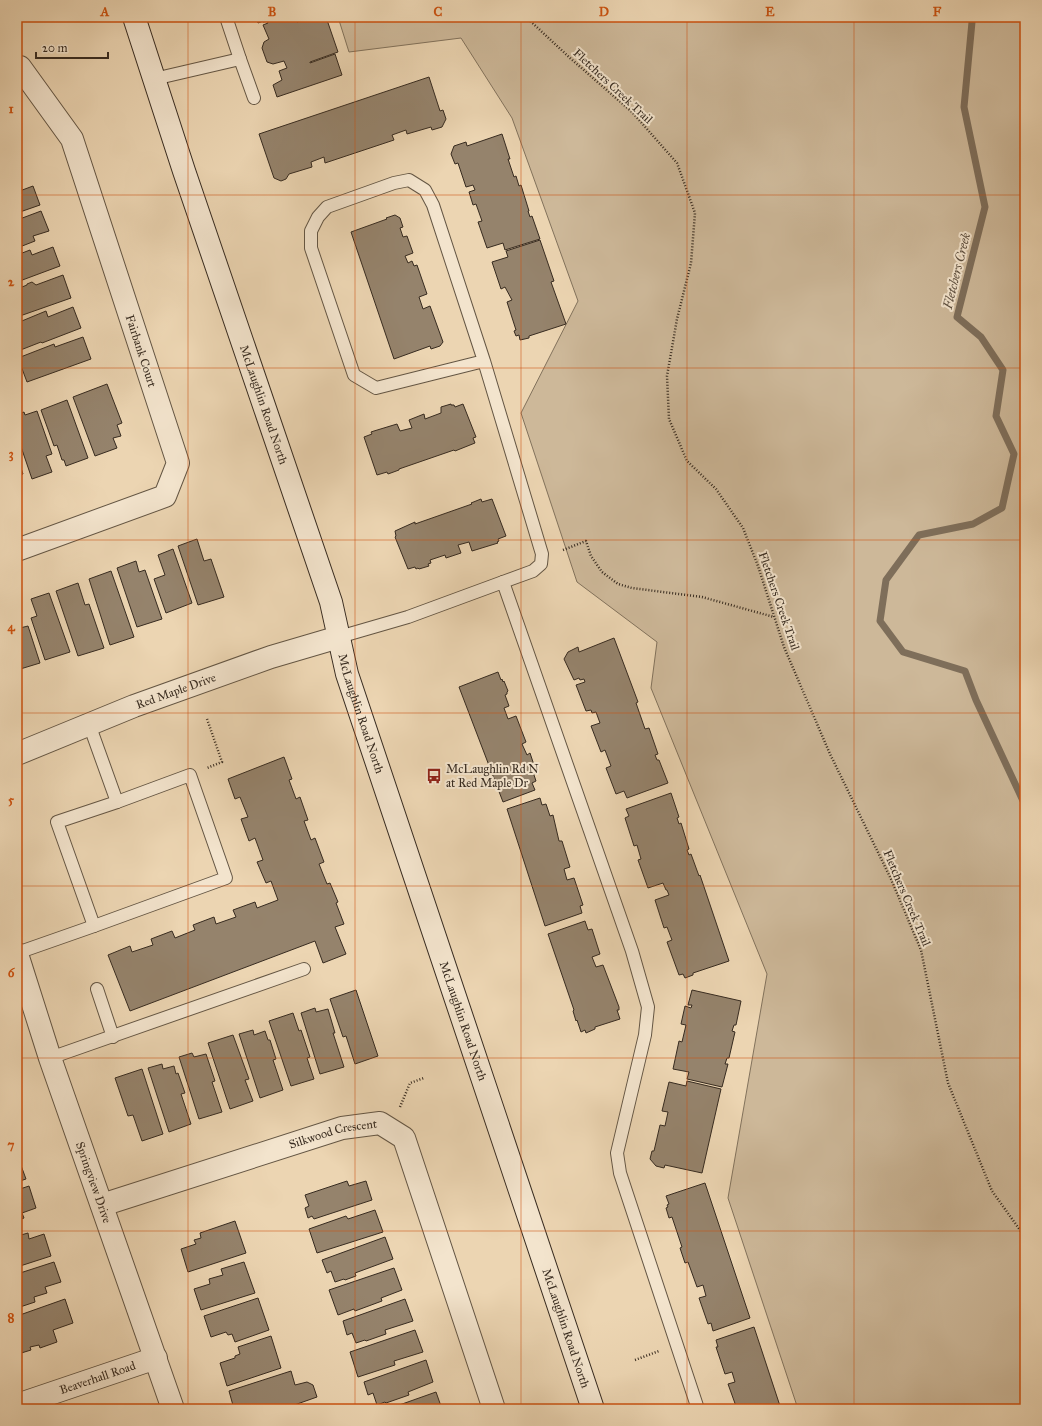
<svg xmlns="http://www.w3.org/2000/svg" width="1042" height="1426" font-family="'IM FELL Great Primer',serif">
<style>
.green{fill:#cdb899;stroke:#82725c}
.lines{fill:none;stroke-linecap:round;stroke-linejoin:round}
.stream{stroke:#7e6e5a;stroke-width:7}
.building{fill:#95836c;stroke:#372b20}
.service-casing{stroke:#645644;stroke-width:14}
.minor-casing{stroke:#645644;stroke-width:24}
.secondary-casing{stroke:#372b20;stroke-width:24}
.path{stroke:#372b20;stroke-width:2.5;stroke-dasharray:1 2;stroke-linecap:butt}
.service{stroke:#f3e4cd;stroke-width:12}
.minor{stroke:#f3e4cd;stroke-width:22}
.secondary{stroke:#f3e4cd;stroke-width:22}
.grid{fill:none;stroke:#cd520f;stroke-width:1;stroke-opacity:0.55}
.labels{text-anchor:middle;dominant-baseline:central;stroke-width:4;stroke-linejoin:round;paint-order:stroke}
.street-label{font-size:12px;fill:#372b20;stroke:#f3e4cd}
.poi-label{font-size:12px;fill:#372b20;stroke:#f3e4cd;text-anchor:start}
.water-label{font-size:13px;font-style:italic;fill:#5b4d3d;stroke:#f3e4cd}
.neatline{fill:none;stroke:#cd520f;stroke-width:1.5}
.grid-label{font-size:13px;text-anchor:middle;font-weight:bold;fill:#cd520f}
</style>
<rect width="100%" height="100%" fill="#ecd5b2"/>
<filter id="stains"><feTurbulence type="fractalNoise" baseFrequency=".005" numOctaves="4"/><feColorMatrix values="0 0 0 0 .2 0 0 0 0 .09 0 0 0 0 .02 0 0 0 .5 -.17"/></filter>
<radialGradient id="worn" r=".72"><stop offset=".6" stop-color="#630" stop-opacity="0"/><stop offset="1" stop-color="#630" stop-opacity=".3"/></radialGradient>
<polygon class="green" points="338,17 1025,17 1025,1409 798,1409 728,1198 767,974 651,688 657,642 577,582 521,413 578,301 512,118 461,38 349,52"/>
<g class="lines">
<polyline class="stream" points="971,17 972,22 964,107 985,207 957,317 981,337 1003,370 996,416 1014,454 1002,508 973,524 919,535 886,580 880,621 903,652 965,671 976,700 1025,805"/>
</g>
<g class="building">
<polygon points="253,17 305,17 296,20 297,22 312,17 326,17 338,52 310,62 310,63 335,54 342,75 277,97 273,85 282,80 279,71 287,68 284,61 273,64 267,62 262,48 264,42 269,39 263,25 268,23 267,21 263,22 263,21 258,23 257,20 255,21"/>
<polygon points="429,77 440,111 443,110 446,119 442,127 432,130 431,127 407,134 406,130 392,135 394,140 325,163 324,157 311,162 312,167 289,174 286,179 281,181 274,178 259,134"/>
<polygon points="502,134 510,159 508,159 514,177 516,176 519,186 521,185 529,211 528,211 530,217 532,216 540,239 505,250 503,243 487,248 478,222 482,221 476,204 473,205 469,192 475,190 473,185 466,187 458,163 455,164 451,154 454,146 466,142 467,146"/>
<polygon points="33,186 40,205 17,213 17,192"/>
<polygon points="41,211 49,231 33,236 35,241 17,248 17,220"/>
<polygon points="395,215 400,218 403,227 400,228 403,237 407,236 413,253 405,256 408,263 412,261 414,266 417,265 427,294 419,297 423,309 430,306 443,342 440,346 431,349 430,346 394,359 351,232 387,219 386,218"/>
<polygon points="540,240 554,281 551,282 566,324 529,336 529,338 520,340 519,335 516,336 514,331 516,330 507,302 512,300 505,287 501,289 492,262 508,257 506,251"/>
<polygon points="53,247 60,266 17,282 17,255 30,250 32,255"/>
<polygon points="63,275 71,298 17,317 17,289 27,285 27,284 32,282 36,285"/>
<polygon points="73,307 81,328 42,343 41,342 18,351 17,336 19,335 17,329 17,323 46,311 48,317"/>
<polygon points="83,337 91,359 27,382 18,358 54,344 55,347"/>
<polygon points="107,384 122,423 117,425 121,436 113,438 117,448 95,456 73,397"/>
<polygon points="67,400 88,458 66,466 64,460 62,460 57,445 54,446 41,410"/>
<polygon points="451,404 451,405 454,405 455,407 463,404 476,437 473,438 475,443 455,451 454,450 399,469 399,470 388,474 387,472 377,475 364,437 372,434 371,432 374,431 397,424 400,431 412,428 409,420 424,414 425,419 441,413 441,407"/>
<polygon points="37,411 52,454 46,456 52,472 32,479 17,435 17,415 24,412 25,415"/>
<polygon points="17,456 23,474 17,476"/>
<polygon points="481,499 482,502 492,499 506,536 498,539 499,541 497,542 498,543 472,551 469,542 458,545 461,553 446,558 445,555 430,560 431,563 428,564 429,566 419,569 418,568 416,569 415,567 408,569 395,537 396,536 395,531 415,522 415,524 472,504 471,503"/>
<polygon points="197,539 204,561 211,559 224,597 198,605 178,546"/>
<polygon points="173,549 192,603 166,613 154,579 165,575 158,555"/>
<polygon points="136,561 139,572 145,570 162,619 137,627 117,568"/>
<polygon points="111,571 134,637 110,645 89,579"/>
<polygon points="78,583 85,605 89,604 104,648 78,656 56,591"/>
<polygon points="49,593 70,652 45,660 31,618 37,616 31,599"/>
<polygon points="17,618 20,628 28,626 40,663 17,670"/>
<polygon points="614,638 638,702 636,703 645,729 649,728 658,754 655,755 657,760 659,760 668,783 627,798 624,791 616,794 606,768 611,766 605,750 601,752 591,726 600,723 596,712 592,713 591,710 586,711 576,685 585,682 584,679 580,680 579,678 574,680 564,659 568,652 578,647 579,652"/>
<polygon points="498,672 501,680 502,679 503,682 504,681 508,691 507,692 507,694 505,695 509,706 504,708 508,719 516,716 526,742 522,744 527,755 530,753 535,768 532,769 536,781 532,783 535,790 503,802 459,687"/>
<polygon points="284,757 292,779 289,780 296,799 300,797 308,820 304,821 311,840 315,838 324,862 319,864 327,884 330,883 338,902 336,903 344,924 335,927 346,954 323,963 315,941 130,1011 108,955 130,946 132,952 153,945 151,939 172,931 175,938 195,930 193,925 214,917 216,924 236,917 233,910 255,902 257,908 278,900 271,881 266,883 257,862 263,860 255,838 249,841 241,819 248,817 240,797 235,799 228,779"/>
<polygon points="671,793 679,817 677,818 679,824 681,823 689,849 687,850 689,855 691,854 699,876 700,875 729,961 693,973 693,975 685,978 683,974 679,975 667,942 672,940 667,927 664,928 655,900 669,895 667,890 666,890 663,883 648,888 638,860 641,859 637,845 634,846 625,818 629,816 626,809"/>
<polygon points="540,798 542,805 546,804 550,816 553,815 559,841 562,841 570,867 564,869 567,880 574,878 583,905 580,906 582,913 545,926 507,809"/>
<polygon points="585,921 588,930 592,929 600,954 592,957 596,967 603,965 619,1007 619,1010 617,1010 620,1019 595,1027 595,1029 586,1033 585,1030 581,1032 577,1020 576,1021 573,1011 574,1010 548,934"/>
<polygon points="356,990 378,1056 355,1064 346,1036 343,1037 330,999"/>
<polygon points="692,990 741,1001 736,1025 734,1025 732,1031 735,1032 729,1058 727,1058 725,1064 728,1064 722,1087 687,1079 689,1072 673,1069 679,1041 682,1042 686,1025 681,1024 685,1006 691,1008 692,1005 688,1005"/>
<polygon points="315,1008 316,1012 328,1009 335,1033 333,1033 344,1067 320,1074 301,1013"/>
<polygon points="293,1013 299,1031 301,1030 310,1057 307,1058 314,1079 291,1086 269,1021"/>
<polygon points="253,1030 254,1035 265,1031 268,1040 270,1040 276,1059 273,1060 283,1090 260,1098 239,1034"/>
<polygon points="233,1035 249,1079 245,1080 253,1101 230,1109 208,1043"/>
<polygon points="192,1053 194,1057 206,1054 215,1081 212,1082 222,1112 199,1119 179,1057"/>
<polygon points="162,1064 163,1069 174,1066 176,1074 178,1073 185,1093 181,1094 191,1124 169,1132 148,1068"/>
<polygon points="142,1069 163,1134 142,1141 133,1115 128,1116 115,1078"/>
<polygon points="687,1081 721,1089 702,1173 665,1165 664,1168 656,1166 650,1159 652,1151 654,1151 660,1125 665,1126 668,1112 662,1111 669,1082 686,1086"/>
<polygon points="19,1160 26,1179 17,1182 17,1161"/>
<polygon points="347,1181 349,1186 366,1181 372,1200 314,1219 312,1216 308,1218 305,1208 309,1206 305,1195"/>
<polygon points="705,1183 750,1318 713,1331 711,1323 708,1324 699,1298 706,1296 703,1285 697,1287 688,1262 685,1263 680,1248 682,1247 672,1217 669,1218 666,1208 668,1207 667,1205 669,1204 666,1196"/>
<polygon points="29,1186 36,1208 22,1213 24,1218 17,1221 17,1190"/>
<polygon points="375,1210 383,1232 317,1253 309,1229 346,1216 348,1219"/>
<polygon points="235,1221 246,1253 188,1272 181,1249 196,1244 194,1240 201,1238 200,1233"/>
<polygon points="19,1231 21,1235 28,1233 29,1239 44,1234 51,1256 17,1267 17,1232"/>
<polygon points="385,1237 393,1259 355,1273 356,1276 345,1280 344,1279 335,1282 331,1271 327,1273 322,1260"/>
<polygon points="54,1262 61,1282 45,1287 47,1293 34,1297 35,1302 17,1308 17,1274"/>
<polygon points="244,1262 255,1293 201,1310 194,1289 210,1284 209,1279 223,1275 221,1269"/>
<polygon points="394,1268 402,1290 381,1298 382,1301 355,1311 354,1309 338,1315 329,1290"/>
<polygon points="258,1298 269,1330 235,1342 232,1334 228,1335 226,1332 211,1337 204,1316"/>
<polygon points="65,1299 73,1323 53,1330 57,1342 40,1348 39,1345 30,1347 31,1350 18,1354 17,1316"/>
<polygon points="405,1299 413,1321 385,1330 386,1334 366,1341 365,1340 356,1343 352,1333 347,1335 343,1321"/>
<polygon points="754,1327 781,1409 737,1409 728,1384 735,1382 732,1372 725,1374 716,1347 718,1347 716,1340"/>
<polygon points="415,1330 423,1352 394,1361 395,1365 358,1377 350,1352"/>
<polygon points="271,1336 281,1368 227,1386 220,1363 235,1358 235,1356 240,1354 238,1347"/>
<polygon points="426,1360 433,1382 408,1392 409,1395 386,1403 385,1402 377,1405 373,1393 368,1395 364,1382"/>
<polygon points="291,1371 295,1385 307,1382 313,1385 317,1397 283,1409 234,1409 229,1391"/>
<polygon points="436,1392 442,1409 388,1409"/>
</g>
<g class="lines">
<defs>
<g id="service">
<polyline points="226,17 240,59"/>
<polyline points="154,79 240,59 254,98"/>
<polyline points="484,361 433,205 425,190 409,180 394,183 327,207 318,217 311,231 311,248 354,375 376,388 484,361 542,554 541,564 533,571 503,582"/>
<polyline points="339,637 408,617 503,582 632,951 648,1007 645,1035 617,1153 620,1173 698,1409"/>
<polyline points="89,724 117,802 57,822 94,926"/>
<polyline points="17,953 94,926 226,878 190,775 117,802"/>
<polyline points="97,989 113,1037"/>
<polyline points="50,1058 304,969"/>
</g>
<g id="minor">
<polyline points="17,550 165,496 178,463 72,139 20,67"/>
<path id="s1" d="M17,754L134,706L271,657L339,637"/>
<path id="s2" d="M17,954L50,1058L173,1409"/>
<path id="s3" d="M102,1205L342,1128L380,1123L404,1138L494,1409"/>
<path id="s4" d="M17,1405L156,1358"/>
</g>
<g id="secondary">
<path id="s5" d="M134,17L184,171L331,602L347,674L593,1409"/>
</g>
</defs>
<use href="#service" class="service-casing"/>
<use href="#minor" class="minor-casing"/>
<use href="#secondary" class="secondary-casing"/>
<g class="path">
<polyline points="526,17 570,58 632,112 677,163 695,213 691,263 677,319 667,376 669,419 687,461 716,489 743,528 758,566 784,647 830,754 891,879 921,950 948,1083 992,1191 1025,1237"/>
<polyline points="563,550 586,541 591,556 602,572 618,584 632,588 702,597 774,617"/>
<polyline points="207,719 222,762 207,768"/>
<polyline points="400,1107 410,1083 424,1078"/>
<polyline points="635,1360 659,1351"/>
</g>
<use href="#service" class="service"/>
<use href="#minor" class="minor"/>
<use href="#secondary" class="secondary"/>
</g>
<path class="grid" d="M188,17V1409M355,17V1409M521,17V1409M687,17V1409M854,17V1409M17,195H1025M17,368H1025M17,540H1025M17,713H1025M17,886H1025M17,1058H1025M17,1231H1025"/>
<defs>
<symbol id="bus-bare" viewBox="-9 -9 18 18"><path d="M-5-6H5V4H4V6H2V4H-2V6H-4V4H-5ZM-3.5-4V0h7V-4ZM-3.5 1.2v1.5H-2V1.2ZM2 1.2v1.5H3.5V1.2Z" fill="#8f2418" stroke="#f3e4cd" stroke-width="2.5" paint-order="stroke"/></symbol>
</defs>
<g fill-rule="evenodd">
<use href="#bus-bare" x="423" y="765" width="22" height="22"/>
</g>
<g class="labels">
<g class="street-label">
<text transform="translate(613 86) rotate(43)">Fletchers Creek Trail</text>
<text transform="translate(141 351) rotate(72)">Fairbank Court</text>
<text stroke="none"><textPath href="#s5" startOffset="409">McLaughlin Road North</textPath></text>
<text transform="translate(779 601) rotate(71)">Fletchers Creek Trail</text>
<text stroke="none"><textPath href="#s1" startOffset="171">Red Maple Drive</textPath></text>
<text stroke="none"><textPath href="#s5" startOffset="733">McLaughlin Road North</textPath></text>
<text transform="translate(907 898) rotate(67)">Fletchers Creek Trail</text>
<text stroke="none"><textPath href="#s5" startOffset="1057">McLaughlin Road North</textPath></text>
<text stroke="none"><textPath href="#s3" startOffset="242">Silkwood Crescent</textPath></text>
<text stroke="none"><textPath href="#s2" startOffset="241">Springview Drive</textPath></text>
<text stroke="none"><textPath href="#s5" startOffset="1381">McLaughlin Road North</textPath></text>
<text stroke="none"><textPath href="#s4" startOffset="85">Beaverhall Road</textPath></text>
</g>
<g class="poi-label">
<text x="446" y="769">McLaughlin Rd N<tspan x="446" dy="14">at Red Maple Dr</tspan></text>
</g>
<g class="water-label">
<text transform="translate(957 271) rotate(-76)">Fletchers Creek</text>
</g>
</g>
<rect width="1042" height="1426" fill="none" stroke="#ecd5b2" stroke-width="44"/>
<path d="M36 52v6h72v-6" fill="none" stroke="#372b20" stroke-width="2"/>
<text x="42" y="52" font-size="12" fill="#372b20" stroke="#f3e4cd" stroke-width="3" paint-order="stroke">20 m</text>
<rect x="22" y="22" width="998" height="1382" class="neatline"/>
<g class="grid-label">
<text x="105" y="16">A</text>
<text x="272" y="16">B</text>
<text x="438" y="16">C</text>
<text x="604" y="16">D</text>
<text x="770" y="16">E</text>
<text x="937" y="16">F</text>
<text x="11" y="113">1</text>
<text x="11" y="286">2</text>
<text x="11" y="458">3</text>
<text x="11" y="631">4</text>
<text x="11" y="804">5</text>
<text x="11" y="977">6</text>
<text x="11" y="1149">7</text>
<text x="11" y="1322">8</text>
</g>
<rect width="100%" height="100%" filter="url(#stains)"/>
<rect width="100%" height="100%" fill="url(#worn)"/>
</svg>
